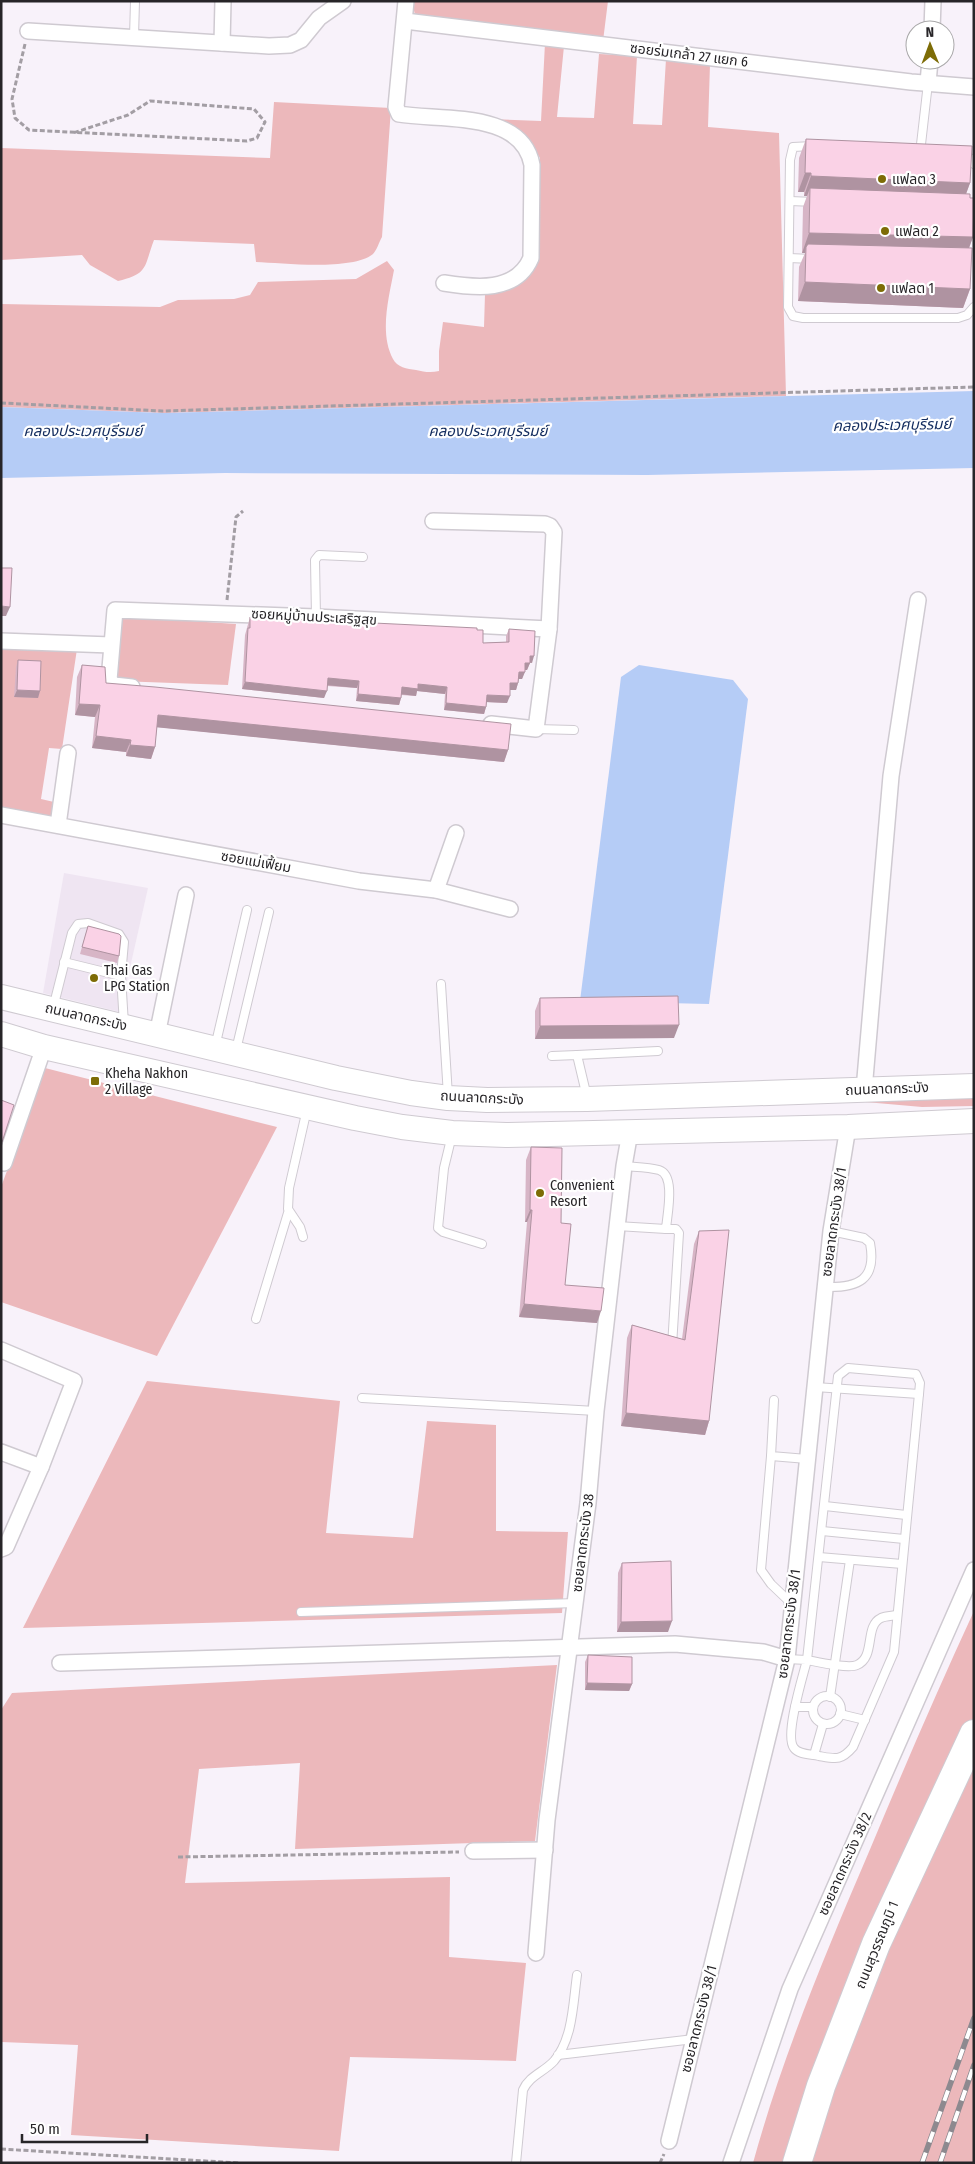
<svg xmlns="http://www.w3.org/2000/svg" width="975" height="2164" font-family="'Fira Sans Condensed','Noto Sans Thai',sans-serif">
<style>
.built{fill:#efe5f2}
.green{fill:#ecb8bb}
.water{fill:#b5ccf6}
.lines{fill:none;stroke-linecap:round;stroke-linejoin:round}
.lane-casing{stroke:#cfcad1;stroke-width:10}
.street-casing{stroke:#cfcad1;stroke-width:18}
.primary-casing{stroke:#cfcad1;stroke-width:26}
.highway-casing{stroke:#cfcad1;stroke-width:30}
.path{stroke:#a39ea4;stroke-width:3;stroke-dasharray:5 2.5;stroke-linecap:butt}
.lane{stroke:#fff;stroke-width:8}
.street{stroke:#fff;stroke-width:15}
.primary{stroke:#fff;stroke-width:24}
.highway{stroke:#fff;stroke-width:28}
.rail-casing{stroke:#8d898f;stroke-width:5.5}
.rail{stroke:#fff;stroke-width:4;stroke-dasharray:11;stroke-linecap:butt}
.wall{fill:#d7b5c6}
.shaded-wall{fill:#af93a1}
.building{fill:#fad2e6;stroke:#af93a1}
.poi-dot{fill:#7d6c06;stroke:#fff;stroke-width:2}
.labels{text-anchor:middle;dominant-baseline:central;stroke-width:4.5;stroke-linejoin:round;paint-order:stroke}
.street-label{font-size:14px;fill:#272528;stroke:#fff}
.poi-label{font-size:14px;fill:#272528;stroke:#fff;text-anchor:start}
.water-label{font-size:15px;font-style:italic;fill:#162f61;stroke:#fff}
</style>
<rect width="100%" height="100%" fill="#f8f2fa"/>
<polygon class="built" points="64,873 148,888 120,1012 43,993"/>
<g class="green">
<polygon points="412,1 608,1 603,41 415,15"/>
<path d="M545,43L564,46L557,117L594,118L599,54L637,56L633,124L662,125L666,59L710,64L708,127L779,133L786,396L164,413L1,407V304L160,307L178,300L234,299L250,295L258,282L356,279L387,261L394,270C389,297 379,333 393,359C397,367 407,369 416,370C424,372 431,373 439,371V351L443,322L484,327L485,294L517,286L530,273L539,256L540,158L529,141L490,119L541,121Z"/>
<path d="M274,102L391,108L382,237C379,242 377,250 373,254C352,271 283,263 256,262L254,244L154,240C144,266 149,274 118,281L90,265L82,255L1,260V148L270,158Z"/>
<polygon points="118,616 236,624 228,685 118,681"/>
<polygon points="1,645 77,649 62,749 49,748 41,799 54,802 53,819 1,809"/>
<polygon points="45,1068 277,1127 157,1356 1,1302 1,1187"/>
<polygon points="974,1098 974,1106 922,1107 854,1101"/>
<polygon points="147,1381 340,1401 326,1533 413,1538 427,1421 496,1425 496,1531 568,1532 562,1613 23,1628"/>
<path d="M974,1611V2163H753C783,2054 827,1950 871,1847C904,1768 938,1689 974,1611Z"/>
<polygon points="557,1665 535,1841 295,1849 300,1763 199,1769 185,1883 450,1877 449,1957 526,1963 516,2061 350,2057 339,2151 71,2135 78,2045 1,2042 1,1710 12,1693"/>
</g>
<g class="water">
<polygon points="974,391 974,468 647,475 225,473 1,478 1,407 164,413"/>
<polygon points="639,665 733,680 748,699 709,1004 580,1001 621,677"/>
</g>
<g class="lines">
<defs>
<g id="lane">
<polyline points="134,37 135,1"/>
<polyline points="812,146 793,147 790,160 788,307 793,316 803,318 958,318 967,315 974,307"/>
<polyline points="920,153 928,83"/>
<polyline points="963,156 970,158 974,164"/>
<polyline points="790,201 815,202"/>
<polyline points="789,258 812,259"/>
<polyline points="316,617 315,560 319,555 363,557"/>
<polyline points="536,729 574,730"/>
<polyline points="64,962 121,976"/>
<polyline points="441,984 448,1096"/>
<polyline points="53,1008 72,933 78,924 88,923 119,934 124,942 121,976 124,1024"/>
<polyline points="215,1047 247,910"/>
<polyline points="236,1050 269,912"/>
<polyline points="577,1055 658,1051"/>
<polyline points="552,1056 577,1055 587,1097"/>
<polyline points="452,1135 444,1168 438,1228 443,1232 482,1244"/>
<path d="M617,1226L666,1229C667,1215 676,1175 659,1170C649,1167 635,1167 624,1166"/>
<polyline points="666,1229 676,1229 679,1233 672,1346"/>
<polyline points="303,1237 300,1227 288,1209 289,1188 307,1109"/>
<path d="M825,1287C858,1288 877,1280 870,1243L864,1238L831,1231"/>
<polyline points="256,1319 288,1213"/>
<polyline points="362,1398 596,1411"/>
<polyline points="774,1400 771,1456 807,1459"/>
<polyline points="771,1456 761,1570 771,1584 792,1604"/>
<polyline points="825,1506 906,1515"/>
<polyline points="822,1531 904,1539"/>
<polyline points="819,1557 902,1564"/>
<polyline points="301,1612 576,1603"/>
<path d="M897,1615C892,1616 886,1616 881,1618C864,1626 876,1657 857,1665C848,1669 818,1662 807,1660L838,1376L848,1368L916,1374L920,1383L919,1394"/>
<path d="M787,1659L807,1660C803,1676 784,1736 794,1748C799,1755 811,1754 819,1756C836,1759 841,1761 853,1747L894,1652L919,1394L815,1387"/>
<circle cx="827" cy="1710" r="14"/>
<polyline points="830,1697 850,1560"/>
<polyline points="795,1707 813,1707"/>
<polyline points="840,1714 865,1720"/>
<polyline points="814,1755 823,1724"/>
<polyline points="558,2055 694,2039"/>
<path d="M516,2163L523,2090C529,2076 544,2072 554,2061C573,2039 573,2003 577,1975"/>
</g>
<g id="street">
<path d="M406,1L396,107L399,114C440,121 522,110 532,165L531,258C516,293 475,288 444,283"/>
<polyline points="405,21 911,82 974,87"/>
<polyline points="932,30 933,1"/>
<polyline points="28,31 269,46 290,45 301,40 319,18 343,1"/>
<polyline points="222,43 223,1"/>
<polyline points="928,83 930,60"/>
<polyline points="433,521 545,524 550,526 554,532 549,629 536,729 491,724"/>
<polyline points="1,641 111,645"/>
<polyline points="132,687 114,685 109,680 115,610 316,617 549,629"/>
<polyline points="1,815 359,881 436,890 510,909"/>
<polyline points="58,825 68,753"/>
<polyline points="436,890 456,833"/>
<polyline points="157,1035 186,895"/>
<polyline points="864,1090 891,776 918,600"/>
<polyline points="4,1163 44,1047"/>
<polyline points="1,1350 74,1381 41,1467 6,1547 1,1549"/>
<polyline points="1,1452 41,1467"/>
<polyline points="60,1663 675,1644 763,1652 787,1659"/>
<polyline points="473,1851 545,1850"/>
<polyline points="536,1953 547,1820 588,1503 596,1411 624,1166 630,1132"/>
<polyline points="669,2141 787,1659 831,1231 848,1127"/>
<polyline points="731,2163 790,1989 974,1570"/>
</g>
<g id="primary">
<polyline points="1,997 336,1078 411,1093 448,1098 487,1100 587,1099 974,1086"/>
<polyline points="1,1034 44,1047 355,1118 402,1127 452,1133 506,1135 848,1127 974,1121"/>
</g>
<polyline id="highway" points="797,2163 821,2086 876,1944 974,1734"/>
</defs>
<use href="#lane" class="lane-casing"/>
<use href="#street" class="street-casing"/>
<use href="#primary" class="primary-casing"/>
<use href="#highway" class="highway-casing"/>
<g class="path">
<polyline points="25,44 12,99 15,118 29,130 247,141 257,138 265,122 254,109 150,101 128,115 73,133"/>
<polyline points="1,403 162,411 974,387"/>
<polyline points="227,600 236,517 243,511"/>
<polyline points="178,1857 459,1852"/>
<polyline points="1,2149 240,2163"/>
<polyline points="660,2163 664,2154"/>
</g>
<use href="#lane" class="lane"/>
<use href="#street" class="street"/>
<use href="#primary" class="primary"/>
<use href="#highway" class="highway"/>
<defs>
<g id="rail">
<polyline points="922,2163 974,2018"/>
<polyline points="940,2163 974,2065"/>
</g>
</defs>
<use href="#rail" class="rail-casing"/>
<use href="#rail" class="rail"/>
</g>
<g class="wall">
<polygon points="806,139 970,183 966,194 970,198 973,237 969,248 970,289 963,308 798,301 799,267 805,253 802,253 803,207 807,196 804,196 804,192 798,192 799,158"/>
<polygon points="250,617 477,630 483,643 506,642 506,636 509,629 532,663 530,663 527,670 525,670 522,679 519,679 518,683 516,690 510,690 507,703 487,702 486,707 484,714 444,710 445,694 417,691 416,696 401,695 401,698 399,705 356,701 357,688 327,686 324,698 242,689 245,635"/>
<polygon points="18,660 40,691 38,698 14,697 16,667"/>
<polygon points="82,665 106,683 508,750 504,762 157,727 155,747 151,759 126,756 126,752 92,748 95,717 75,715 77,677"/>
<polygon points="88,926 119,956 117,963 80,954"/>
<polygon points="540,998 674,1038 535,1039 535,1011"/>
<polygon points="531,1147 561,1223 565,1285 597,1323 519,1317 527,1222 525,1222 526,1160"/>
<polygon points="699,1231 709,1421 705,1435 621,1426 627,1338 632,1325 682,1339 694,1244"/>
<polygon points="622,1563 668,1632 617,1632 618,1573"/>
<polygon points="588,1655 632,1684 629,1691 585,1690 585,1662"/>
</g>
<g class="shaded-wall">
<polygon points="805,173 811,173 804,192 798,192"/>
<polygon points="811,176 970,183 963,202 810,188 807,196 804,196"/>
<polygon points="809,233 973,237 966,256 806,247 805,253 802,253"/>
<polygon points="805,282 970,289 963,308 798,301"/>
<polygon points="1,606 10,607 6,616 1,616"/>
<polygon points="530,656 534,656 532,663 528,662"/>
<polygon points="525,663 530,663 527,670 523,670"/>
<polygon points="519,672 525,672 522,679 516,679"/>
<polygon points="328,678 359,681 357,688 325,685"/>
<polygon points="245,682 327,691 324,698 242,689"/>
<polygon points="510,683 518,683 516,690 508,690"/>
<polygon points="418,684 447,687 445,694 417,691 416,696 399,694 402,687"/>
<polygon points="17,690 40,691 38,698 14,697"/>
<polygon points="358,694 401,698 399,705 356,701"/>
<polygon points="487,695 510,696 507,703 485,702"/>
<polygon points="446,703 486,707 484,714 444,710"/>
<polygon points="79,704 100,705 95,717 75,715"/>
<polygon points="158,715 508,750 504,762 154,727"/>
<polygon points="96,736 131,740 126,752 92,748"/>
<polygon points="130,745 155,747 151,759 126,756"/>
<polygon points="679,1025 674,1038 535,1039 540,1026"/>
<polygon points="530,1210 532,1210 527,1222 525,1222"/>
<polygon points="524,1304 601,1311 597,1323 519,1317"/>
<polygon points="626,1413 709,1421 705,1435 621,1426"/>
<polygon points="672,1621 668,1632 617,1632 621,1622"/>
<polygon points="587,1683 632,1684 629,1691 585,1690"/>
</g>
<g class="building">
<polygon points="806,139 972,146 970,183 811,176 811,173 805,173"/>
<polygon points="810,188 970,194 970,198 974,198 973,237 809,233"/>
<polygon points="808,244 972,248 970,289 805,282 806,247"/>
<polygon points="1,568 12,568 10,607 1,606"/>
<polygon points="250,617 477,628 477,630 483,630 483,643 509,642 509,629 535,631 534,656 530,656 530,663 525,663 525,672 519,672 518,683 510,683 510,696 487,695 486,707 446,703 447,687 418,684 418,689 402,687 401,698 358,694 359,681 328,678 327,691 245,682 248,628 250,628"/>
<polygon points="18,660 41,661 40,691 17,690"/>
<polygon points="82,665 105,667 106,683 155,687 511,724 508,750 158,715 155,747 130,745 131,740 96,736 100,705 79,704"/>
<polygon points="88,926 119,934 121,936 119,956 82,947"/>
<polygon points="678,996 679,1025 540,1026 540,998"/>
<polygon points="1,1100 14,1105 2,1142 1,1141"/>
<polygon points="531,1147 562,1148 561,1223 571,1224 565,1285 604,1288 601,1311 524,1304 532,1210 530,1210"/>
<polygon points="729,1230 709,1421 626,1413 632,1325 685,1340 699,1231"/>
<polygon points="671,1561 672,1621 621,1622 622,1563"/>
<polygon points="588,1655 632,1657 632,1684 587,1683"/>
</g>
<g class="poi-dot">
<circle cx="882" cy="179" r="5"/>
<circle cx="885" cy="231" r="5"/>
<circle cx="881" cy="288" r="5"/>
<circle cx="94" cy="978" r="5"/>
<rect x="90" y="1076" width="10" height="10" rx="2.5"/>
<circle cx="540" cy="1193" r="5"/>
</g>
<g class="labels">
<g class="street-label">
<text transform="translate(689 55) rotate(7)">ซอยร่มเกล้า 27 แยก 6</text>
<text transform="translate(314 617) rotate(3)">ซอยหมู่บ้านประเสริฐสุข</text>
<text transform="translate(256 862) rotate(10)">ซอยแม่เฟี้ยม</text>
<text transform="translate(86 1017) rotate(13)">ถนนลาดกระบัง</text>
<text transform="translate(887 1089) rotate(-2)">ถนนลาดกระบัง</text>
<text transform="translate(482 1098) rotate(3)">ถนนลาดกระบัง</text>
<text transform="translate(834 1222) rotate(-82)">ซอยลาดกระบัง 38/1</text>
<text transform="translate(583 1543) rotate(-83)">ซอยลาดกระบัง 38</text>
<text transform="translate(789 1624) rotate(-83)">ซอยลาดกระบัง 38/1</text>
<text transform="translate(845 1864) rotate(-66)">ซอยลาดกระบัง 38/2</text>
<text transform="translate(877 1945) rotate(-68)">ถนนสุวรรณภูมิ 1</text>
<text transform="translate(699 2019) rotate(-76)">ซอยลาดกระบัง 38/1</text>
</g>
<g class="poi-label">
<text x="892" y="179">แฟลต 3</text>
<text x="895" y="231">แฟลต 2</text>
<text x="891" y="288">แฟลต 1</text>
<text x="104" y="970">Thai Gas<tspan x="104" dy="16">LPG Station</tspan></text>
<text x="105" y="1073">Kheha Nakhon<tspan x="105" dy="16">2 Village</tspan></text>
<text x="550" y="1185">Convenient<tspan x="550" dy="16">Resort</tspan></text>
</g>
<g class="water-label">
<text transform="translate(892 425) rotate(-1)">คลองประเวศบุรีรมย์</text>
<text x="83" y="431">คลองประเวศบุรีรมย์</text>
<text x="488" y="431">คลองประเวศบุรีรมย์</text>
</g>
</g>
<rect width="975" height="2164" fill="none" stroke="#272528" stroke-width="5"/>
<g transform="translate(930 45) rotate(359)"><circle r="24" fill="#ffffff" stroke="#a9a8a9"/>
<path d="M0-4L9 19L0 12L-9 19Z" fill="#7d6c06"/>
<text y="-8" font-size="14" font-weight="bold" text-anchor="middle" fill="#272528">N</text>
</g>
<path d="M22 2134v8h125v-8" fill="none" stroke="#272528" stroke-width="2.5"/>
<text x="30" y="2134" font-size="15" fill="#272528" stroke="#ffffff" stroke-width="4" paint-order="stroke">50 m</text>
</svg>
